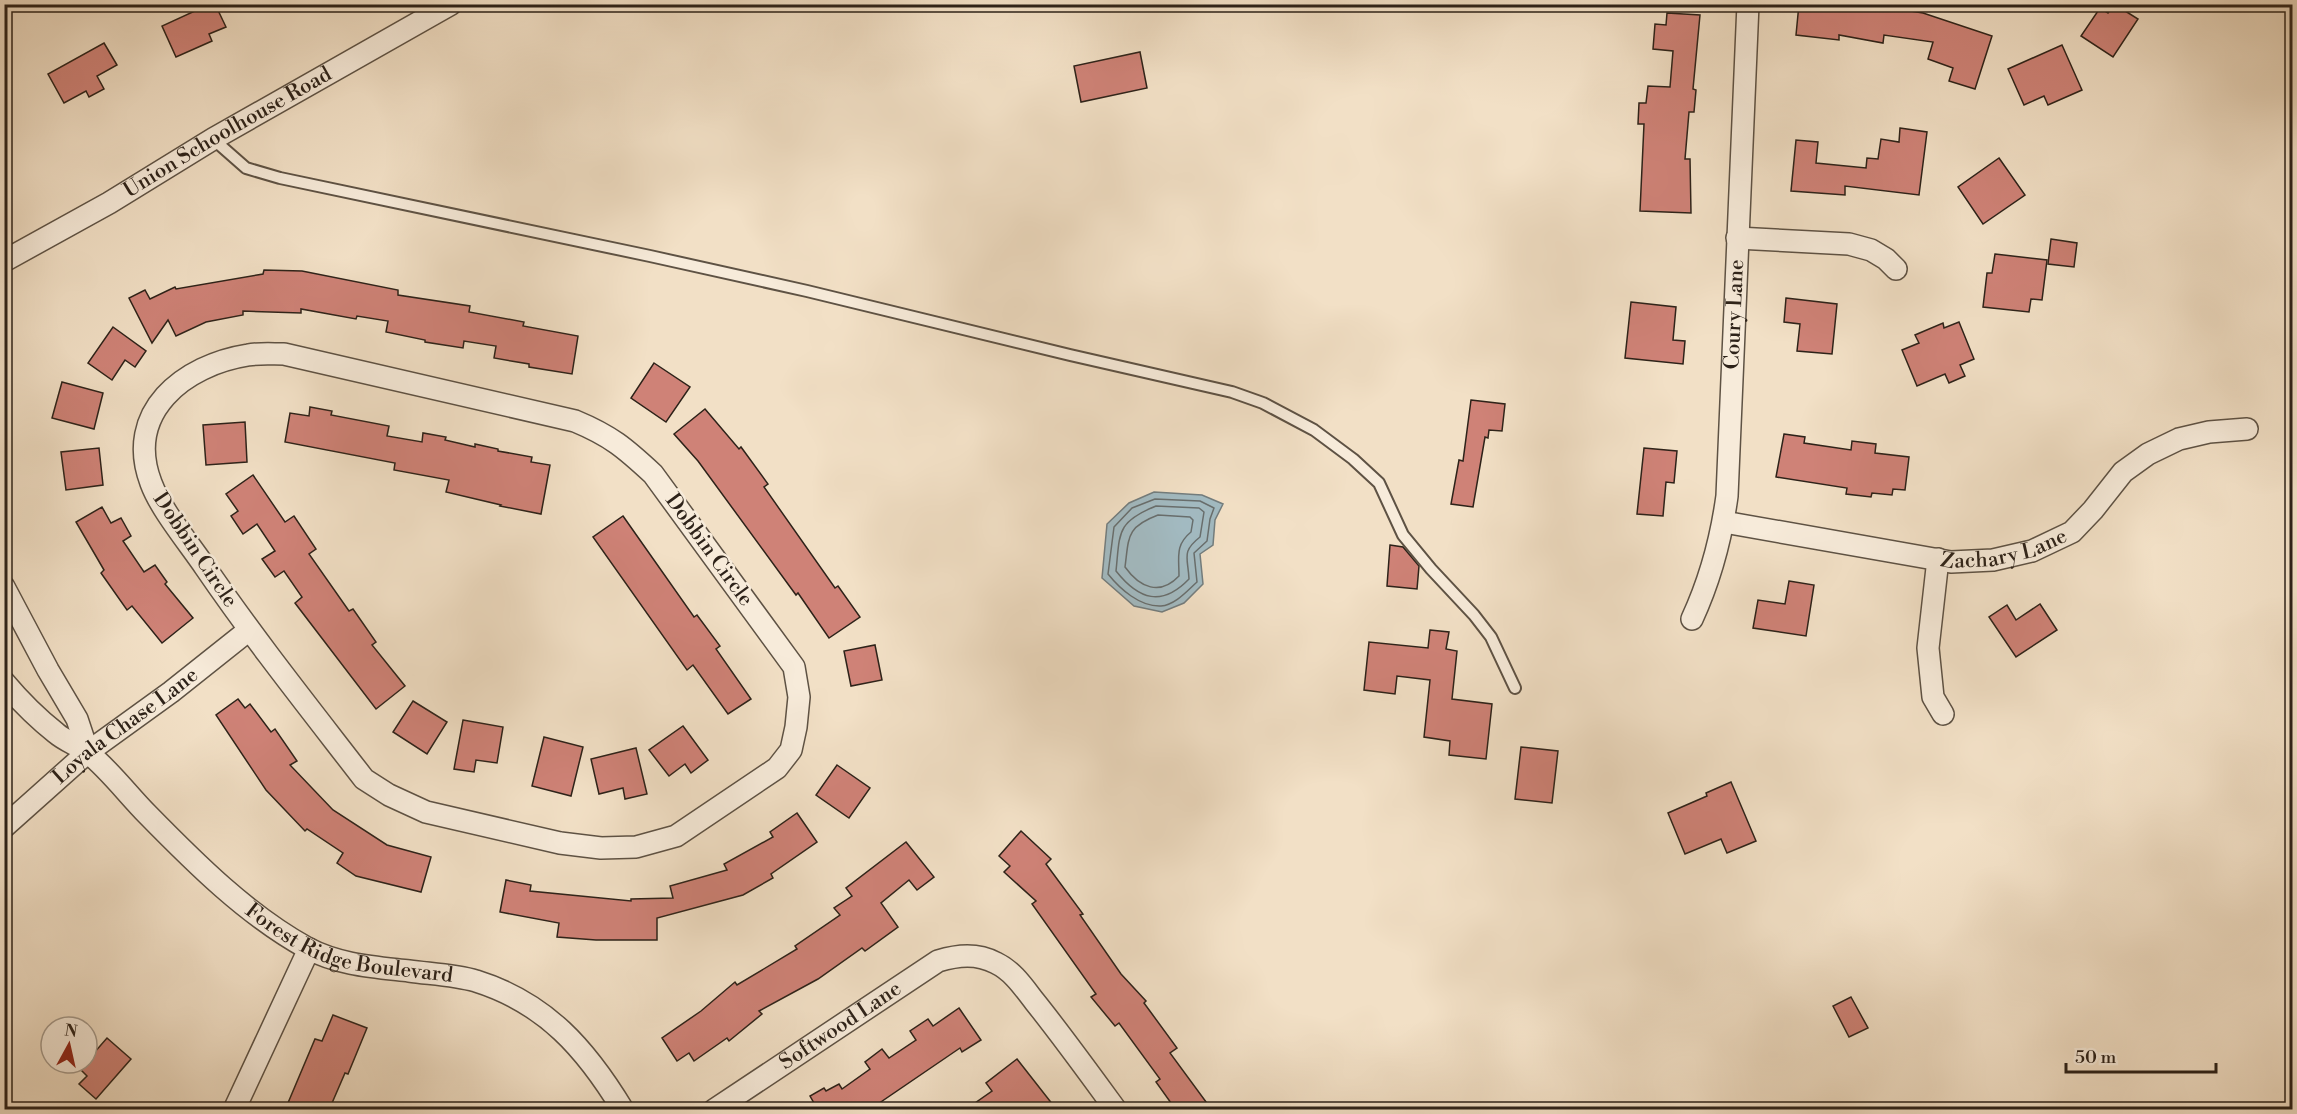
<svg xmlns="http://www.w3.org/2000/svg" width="2297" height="1114" font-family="'Libre Bodoni',serif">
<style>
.water{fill:#a2bac1;stroke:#737d7e;stroke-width:1.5}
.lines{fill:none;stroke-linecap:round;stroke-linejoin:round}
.shore{stroke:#686e6d;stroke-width:1.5}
.building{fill:#cf8277;stroke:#2d2219;stroke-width:1.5}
.service-casing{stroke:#5e5244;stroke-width:14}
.minor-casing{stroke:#5e5244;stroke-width:24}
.service{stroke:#f7ebda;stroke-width:10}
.minor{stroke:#f7ebda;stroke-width:21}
.labels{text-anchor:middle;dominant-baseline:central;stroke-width:5;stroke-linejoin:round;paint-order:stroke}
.street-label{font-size:21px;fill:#2d2219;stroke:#f7ebda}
</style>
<rect width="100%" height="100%" fill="#f2e0c6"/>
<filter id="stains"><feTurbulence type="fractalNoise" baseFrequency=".00333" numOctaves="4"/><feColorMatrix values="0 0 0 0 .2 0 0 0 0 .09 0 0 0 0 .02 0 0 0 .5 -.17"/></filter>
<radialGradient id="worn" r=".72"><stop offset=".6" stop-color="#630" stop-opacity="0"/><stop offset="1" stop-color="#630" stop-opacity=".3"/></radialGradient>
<polygon class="water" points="1154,492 1202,495 1223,504 1215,520 1213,545 1200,554 1203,584 1184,603 1162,612 1134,606 1102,578 1107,524 1129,503"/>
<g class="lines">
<g class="shore">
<path d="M1155,499L1200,501L1214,508L1210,519L1207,541L1194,553L1197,582C1187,591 1175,605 1161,606C1140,607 1120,589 1108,574L1114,527L1132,508Z"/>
<path d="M1156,506L1199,508L1204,512L1200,537C1181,552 1188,557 1189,579C1162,607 1139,600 1116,571C1120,533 1116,522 1156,506Z"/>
<path d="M1158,515L1190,517L1193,520L1191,532C1175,545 1179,557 1179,576C1160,596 1140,588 1125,567C1129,537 1126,527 1158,515Z"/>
</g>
</g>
<g class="building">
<polygon points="210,4 215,4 226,27 209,34 212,41 176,57 162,26"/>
<polygon points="1799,4 1867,4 1923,13 1992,36 1975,89 1949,81 1953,68 1928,59 1933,42 1884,35 1883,43 1839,35 1839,40 1796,35"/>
<polygon points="2114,4 2138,19 2113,57 2081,36 2100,8 2108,13"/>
<polygon points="1667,13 1700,15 1693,89 1696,90 1694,112 1689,112 1685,159 1690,159 1691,213 1640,211 1644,124 1638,124 1639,103 1646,103 1648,86 1670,87 1673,51 1653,49 1655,24 1666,25"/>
<polygon points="104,43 117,65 97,76 104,89 89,97 86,91 64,103 48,74"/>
<polygon points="2062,45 2082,90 2048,105 2044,96 2024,105 2008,69"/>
<polygon points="1140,52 1147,88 1081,102 1074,66"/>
<polygon points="1900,128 1927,132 1919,195 1845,186 1845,195 1791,191 1796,140 1818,142 1816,163 1866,168 1867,158 1878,159 1881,139 1899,142"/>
<polygon points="1999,158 2025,195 1983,224 1958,187"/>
<polygon points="2051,239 2077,243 2074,267 2048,264"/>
<polygon points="1995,254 2047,260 2042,300 2031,299 2029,312 1983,307 1987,273 1992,273"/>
<polygon points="264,270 302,271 398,290 398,295 470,306 469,312 524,322 523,326 578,336 572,374 529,367 529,364 494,358 496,346 464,341 463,348 425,342 425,340 386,332 388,321 357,316 356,319 301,309 301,313 243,311 243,315 206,322 176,336 168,320 152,343 129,298 145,290 150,299 175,287 176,289 263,274"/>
<polygon points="1786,298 1837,304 1832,354 1797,351 1800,324 1784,322"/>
<polygon points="1631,302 1676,307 1673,340 1685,341 1683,364 1625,358"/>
<polygon points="1959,322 1974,359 1960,365 1965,376 1949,383 1945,374 1917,386 1902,350 1919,343 1915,335 1943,323 1944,328"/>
<polygon points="113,327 146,351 135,367 125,360 112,380 88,363"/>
<polygon points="654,363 690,387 666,422 631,398"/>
<polygon points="62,382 103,393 94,429 52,418"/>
<polygon points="1471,400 1505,404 1502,431 1489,430 1488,438 1485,437 1473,507 1451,504 1459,460 1463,461"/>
<polygon points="310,407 332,411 331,415 389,426 387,436 422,442 423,433 446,437 445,440 475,447 475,444 498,449 498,451 532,457 531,462 550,465 541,514 500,506 501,505 446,492 449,480 394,470 395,463 285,442 290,413 309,416"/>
<polygon points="705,409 739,449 741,447 768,484 764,487 835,588 838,586 860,617 829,638 798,593 796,595 698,461 674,434"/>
<polygon points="245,422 247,462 206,465 203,425"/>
<polygon points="1784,434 1805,437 1804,443 1851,450 1852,441 1876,444 1875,453 1909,457 1905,490 1893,489 1892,495 1872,493 1871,497 1846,494 1847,488 1776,477"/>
<polygon points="99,448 103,485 66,490 61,452"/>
<polygon points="1644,448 1677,451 1674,483 1666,482 1663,516 1637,514"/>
<polygon points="253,475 285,522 294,516 316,549 309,554 349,611 353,609 376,642 372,645 405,686 376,709 295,603 302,597 284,571 275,577 262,559 275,551 257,524 243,534 231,516 238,511 226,494"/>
<polygon points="102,507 111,523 121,518 131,536 123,541 144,572 155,565 167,582 165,584 193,618 162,643 132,606 127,610 101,573 104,570 76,522"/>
<polygon points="623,516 694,617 697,615 720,646 716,649 751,699 728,714 693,665 687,670 593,537"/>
<polygon points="1390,545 1403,547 1419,566 1417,589 1387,586"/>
<polygon points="1789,581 1814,585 1806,636 1753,628 1758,600 1785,604"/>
<polygon points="2040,604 2057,630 2016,657 1989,617 2007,605 2016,620"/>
<polygon points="1430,630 1449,632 1446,649 1457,651 1452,699 1492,704 1486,759 1449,755 1450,741 1424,737 1430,680 1397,676 1395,694 1364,690 1369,642 1428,648"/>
<polygon points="875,645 882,680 851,686 844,651"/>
<polygon points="238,699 245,708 250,704 271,732 275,729 297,761 290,765 333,810 387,845 431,857 421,892 356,876 337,863 343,853 307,829 305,831 266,790 216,715"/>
<polygon points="413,701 447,722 427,754 393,732"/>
<polygon points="463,720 503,727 497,763 476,760 474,772 454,769"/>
<polygon points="683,726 708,760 691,773 685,764 669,776 649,750"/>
<polygon points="544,737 583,747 571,796 532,786"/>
<polygon points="1521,747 1558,751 1552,803 1515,799"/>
<polygon points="636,748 647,794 625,799 623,788 599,794 591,759"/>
<polygon points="837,765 870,788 849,818 816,795"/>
<polygon points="1731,782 1756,841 1727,853 1721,839 1685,854 1668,813 1707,796 1706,793"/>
<polygon points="797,813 817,842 771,874 773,878 743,895 657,918 657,940 596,940 557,937 559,923 500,912 506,880 531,885 530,891 631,901 631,899 673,898 670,886 727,870 724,864 773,837 770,832"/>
<polygon points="1021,831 1051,859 1046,864 1083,914 1080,915 1121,974 1146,1001 1144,1003 1177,1048 1170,1053 1212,1110 1176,1110 1156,1082 1160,1079 1119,1023 1115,1026 1091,997 1096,994 1032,904 1036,901 1004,872 1010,866 999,856"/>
<polygon points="906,842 934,877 917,890 909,880 881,903 898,927 865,951 862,948 818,979 759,1011 762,1014 729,1041 727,1038 694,1061 689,1053 677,1061 662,1038 701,1011 735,982 737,985 797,949 795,946 840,915 834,908 852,896 846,888"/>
<polygon points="1851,997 1868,1028 1849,1037 1833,1006"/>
<polygon points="959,1008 981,1040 962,1052 960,1048 869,1110 818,1110 810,1096 824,1088 826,1091 839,1084 842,1089 870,1069 865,1062 882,1049 889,1058 916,1040 910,1031 928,1019 933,1026"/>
<polygon points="333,1015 367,1028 348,1074 345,1073 329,1110 285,1110 315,1039 322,1041"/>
<polygon points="107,1038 131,1059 96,1099 79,1084 87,1076 80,1069"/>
<polygon points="1017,1059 1057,1110 965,1110 992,1091 986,1083"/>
</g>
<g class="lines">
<defs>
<polyline id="service" points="213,139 246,168 280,178 650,256 807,291 1070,355 1232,392 1263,403 1314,430 1353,459 1379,483 1403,535 1431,569 1474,615 1491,637 1515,688"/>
<g id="minor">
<polyline points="1737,238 1849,244 1871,250 1886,259 1896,269"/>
<path id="s1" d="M4,261L109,203L213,139L451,4"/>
<path d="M284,354L575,421C611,436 625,448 653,474L794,667L799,697L796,727L791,750L777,768L676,836L636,847L601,848L560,843L426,812L389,795L364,779C310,709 255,640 205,567C188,542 161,510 151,483C124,412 184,365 248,355C259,353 272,354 284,354Z"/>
<path id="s2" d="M1724,522L1951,562L1993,560L2032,551L2072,532L2093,510L2123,472L2148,454L2179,439L2209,432L2247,429"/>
<polyline points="1938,559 1928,648 1933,697 1943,714"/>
<polyline points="4,587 48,670 77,719 88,752"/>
<path id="s3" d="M1692,619C1710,580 1721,540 1727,496L1748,4"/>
<path id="s4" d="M4,682C20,701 37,718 56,733C65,741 78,745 87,752C107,767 129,796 147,814C195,863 247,915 307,948C339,965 374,967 409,971C431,974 455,975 476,981C546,1003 586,1049 623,1110"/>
<path id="s5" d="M4,827L88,752L171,692L249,630"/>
<polyline points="234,1110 309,949"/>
<path id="s6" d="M714,1110L938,961C958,955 977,953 996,963C1013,971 1024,988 1035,1002C1063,1037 1089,1073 1116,1110"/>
</g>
</defs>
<use href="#service" class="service-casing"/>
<use href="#minor" class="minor-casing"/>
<use href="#service" class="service"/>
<use href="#minor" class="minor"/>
</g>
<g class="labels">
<g class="street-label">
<text stroke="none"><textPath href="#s1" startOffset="258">Union Schoolhouse Road</textPath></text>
<text stroke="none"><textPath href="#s3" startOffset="310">Coury Lane</textPath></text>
<text stroke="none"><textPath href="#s2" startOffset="285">Zachary Lane</textPath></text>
<text transform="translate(195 550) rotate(56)">Dobbin Circle</text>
<text transform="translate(709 550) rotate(54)">Dobbin Circle</text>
<text stroke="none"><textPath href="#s5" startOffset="158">Loyala Chase Lane</textPath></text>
<text stroke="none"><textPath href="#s4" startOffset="444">Forest Ridge Boulevard</textPath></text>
<text stroke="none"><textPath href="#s6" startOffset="152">Softwood Lane</textPath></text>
</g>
</g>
<rect width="2297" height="1114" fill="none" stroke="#f2e0c6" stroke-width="24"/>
<rect x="6" y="6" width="2285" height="1102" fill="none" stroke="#2d2219" stroke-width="3"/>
<rect x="12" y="12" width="2273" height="1090" fill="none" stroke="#2d2219" stroke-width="1.5"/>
<g transform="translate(69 1045) rotate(8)"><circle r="28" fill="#f7ebda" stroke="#a69b8d" stroke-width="1.5"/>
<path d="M0-4.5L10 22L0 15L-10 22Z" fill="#8f2418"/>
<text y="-9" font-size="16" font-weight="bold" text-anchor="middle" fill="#2d2219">N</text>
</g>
<path d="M2066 1063v9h150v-9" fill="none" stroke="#2d2219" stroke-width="3"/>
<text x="2075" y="1063" font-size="18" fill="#2d2219" stroke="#f7ebda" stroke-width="4.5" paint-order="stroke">50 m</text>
<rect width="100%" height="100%" filter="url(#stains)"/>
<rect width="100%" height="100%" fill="url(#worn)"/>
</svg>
